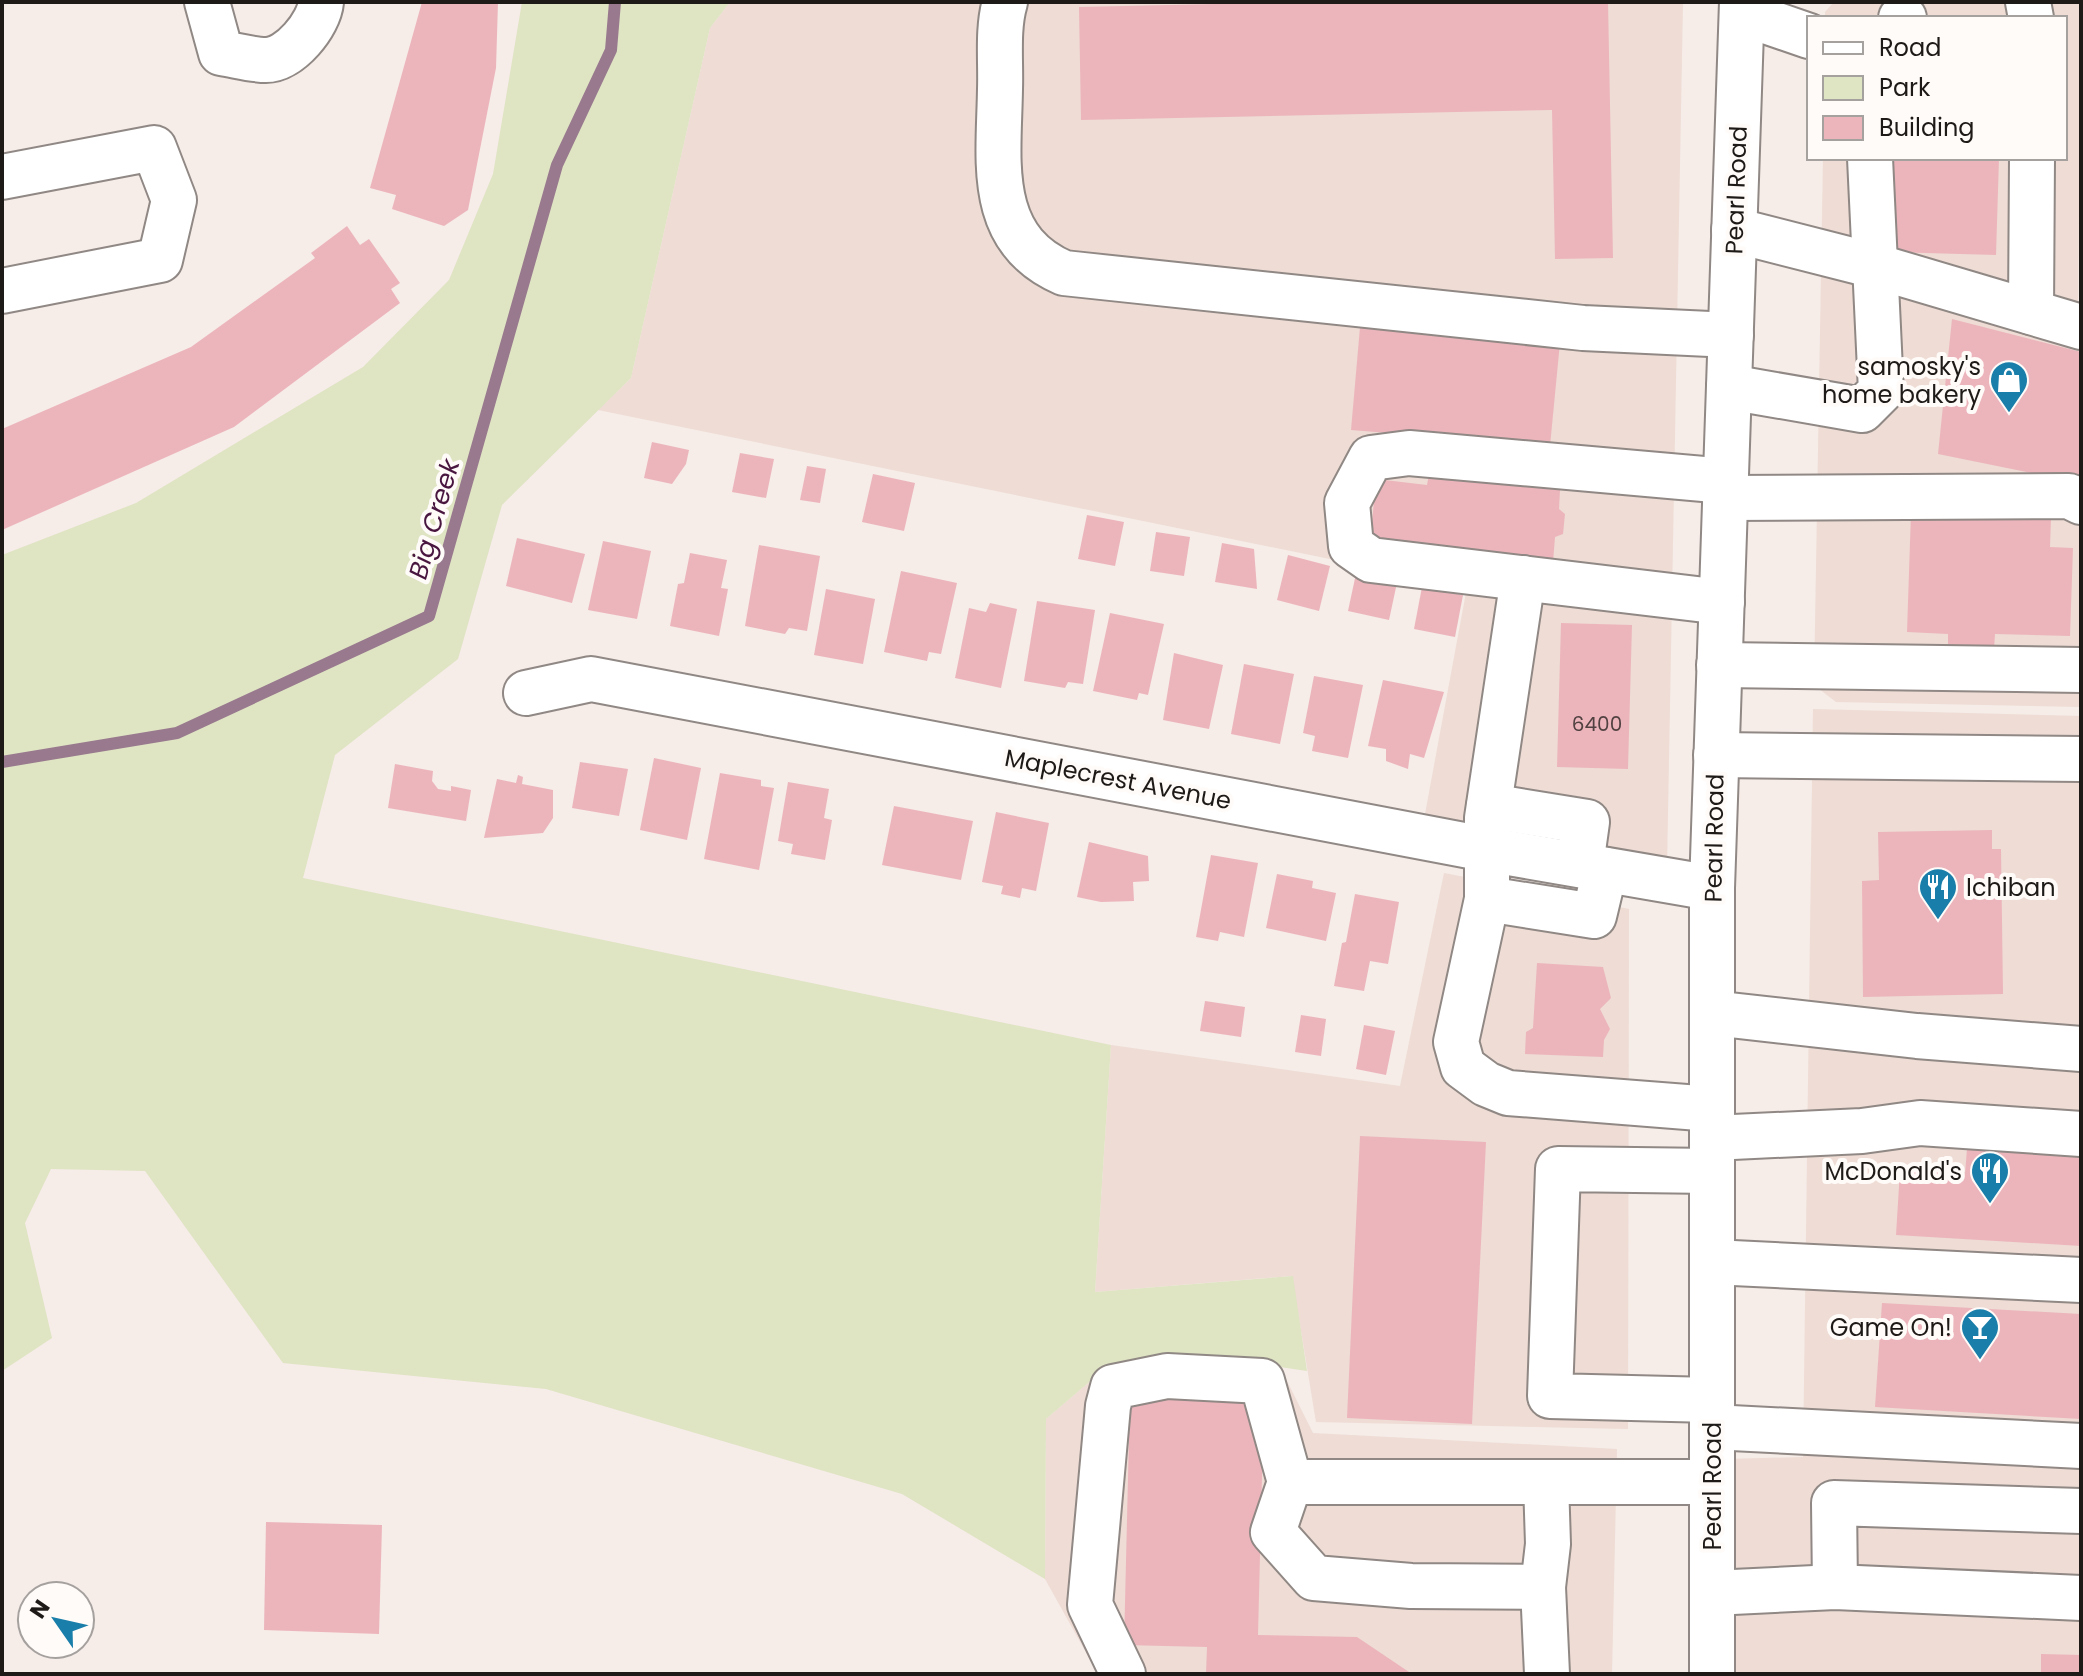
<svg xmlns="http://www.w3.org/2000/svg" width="2083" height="1676" font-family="Poppins,sans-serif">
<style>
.built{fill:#eedcd5}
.green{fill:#dfe4c3}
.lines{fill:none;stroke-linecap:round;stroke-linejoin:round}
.stream{stroke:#98798e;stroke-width:12}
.building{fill:#ecb5bc}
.minor-casing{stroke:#908884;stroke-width:48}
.major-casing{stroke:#908884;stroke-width:48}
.minor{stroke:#fff;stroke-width:44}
.major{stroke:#fff;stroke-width:44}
.labels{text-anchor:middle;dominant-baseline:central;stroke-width:8;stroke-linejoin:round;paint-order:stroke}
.number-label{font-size:20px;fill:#514141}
.street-label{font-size:24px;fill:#1d1a18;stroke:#fffbf9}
.poi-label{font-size:24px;fill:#1d1a18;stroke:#fffbf9;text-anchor:end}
.water-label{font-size:26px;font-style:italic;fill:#48163f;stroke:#fffbf9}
</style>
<rect width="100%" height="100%" fill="#f6ece8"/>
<g class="built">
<polygon points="730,2 1683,2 1667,867 1423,825 1467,587 598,410 631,378 710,28"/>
<polygon points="1834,2 2081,2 2078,318 2081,320 2081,707 1836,702 1814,685 1823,158 2065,158 2065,18 1825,18 1825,12"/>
<polygon points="1813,709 2081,716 2081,1674 1726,1674 1726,1459 1803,1457"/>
<polygon points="1444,873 1629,909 1628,1429 1316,1422 1292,1276 1095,1292 1111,1045 1400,1086"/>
<polygon points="1108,1366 1280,1367 1313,1433 1617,1449 1612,1674 1098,1674 1045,1579 1046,1419"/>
</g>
<polygon class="green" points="522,2 730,2 710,28 631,378 502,505 458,659 335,755 303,878 1111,1045 1095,1292 1293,1276 1307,1371 1280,1367 1108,1366 1046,1419 1045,1579 902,1494 546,1389 283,1363 145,1171 51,1169 25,1223 52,1338 2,1371 2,555 136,503 363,367 449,280 493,174"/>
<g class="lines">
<polyline class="stream" points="2,762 177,733 429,616 557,165 611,50 615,2"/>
</g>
<g class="building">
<polygon points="422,2 498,2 496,68 468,210 444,226 392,209 396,195 370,188"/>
<polygon points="1309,2 1608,2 1613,258 1555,259 1552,110 1081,120 1079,7"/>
<polygon points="1894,158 1999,158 1996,255 1890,252"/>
<polygon points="347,226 360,245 369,239 400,283 391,289 400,303 234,427 2,530 2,429 191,347 315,258 311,253"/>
<polygon points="1361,316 1561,332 1550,446 1351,430"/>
<polygon points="1952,319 2081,352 2081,483 1938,454"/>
<polygon points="652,442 689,450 686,464 672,484 644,478"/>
<polygon points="740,453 774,459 766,498 732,492"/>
<polygon points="807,466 826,469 820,503 800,500"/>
<polygon points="1430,469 1548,478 1560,490 1559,509 1565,514 1563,534 1555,537 1553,562 1370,545 1376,479 1427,485"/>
<polygon points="873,474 915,483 904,531 862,522"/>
<polygon points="1911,513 2051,518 2050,547 2073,548 2070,636 1995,634 1994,649 1948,648 1948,634 1907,632"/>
<polygon points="1087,515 1124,522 1115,566 1078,559"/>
<polygon points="1156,532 1190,537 1184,576 1150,571"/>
<polygon points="517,538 585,554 572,603 506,586"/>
<polygon points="603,541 651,551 637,619 588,610"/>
<polygon points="1222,543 1254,549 1257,589 1215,582"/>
<polygon points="759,545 820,556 807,631 789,628 785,634 745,626"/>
<polygon points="690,553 727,560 721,588 728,589 719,636 670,626 678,584 684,583"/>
<polygon points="1288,555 1330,566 1319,611 1277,600"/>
<polygon points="1357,569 1398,578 1389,620 1348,611"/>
<polygon points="901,571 957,583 941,654 929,652 927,661 884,652"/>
<polygon points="1422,587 1463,595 1455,637 1414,629"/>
<polygon points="826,589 875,599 863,664 814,655"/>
<polygon points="1037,601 1095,610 1083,684 1068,682 1065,688 1024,681"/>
<polygon points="990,603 1017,609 1001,688 955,678 969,608 986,612"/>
<polygon points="1110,613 1164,624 1148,695 1139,693 1137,700 1093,691"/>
<polygon points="1561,623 1632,625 1628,769 1557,767"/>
<polygon points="1174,653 1223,665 1209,729 1163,720"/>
<polygon points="1244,664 1294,674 1280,744 1231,734"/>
<polygon points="1314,676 1363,685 1348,758 1312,751 1315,736 1303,733"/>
<polygon points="1383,680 1444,692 1424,758 1410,754 1408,769 1386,761 1386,749 1368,746"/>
<polygon points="654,758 701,768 687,840 640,830"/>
<polygon points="580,762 628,769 619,816 572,808"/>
<polygon points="395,764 433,771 432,781 438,789 451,791 451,786 471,790 466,821 388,808"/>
<polygon points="720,773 761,780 761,786 774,788 759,870 704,859"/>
<polygon points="518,775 523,777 522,784 553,790 553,818 543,833 484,838 497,779 516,783"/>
<polygon points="788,782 829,789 824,818 832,820 825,860 791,854 793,844 778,841"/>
<polygon points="894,806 973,821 961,880 882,865"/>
<polygon points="996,812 1049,823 1036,891 1022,888 1020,898 1001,894 1003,886 982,882"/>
<polygon points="1992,830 1992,849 2001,849 2003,994 1863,997 1862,881 1879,880 1878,832"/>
<polygon points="1089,842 1148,856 1149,881 1133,882 1134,901 1101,902 1077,897"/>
<polygon points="1211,855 1258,863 1244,937 1220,932 1218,941 1196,937"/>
<polygon points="1277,874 1313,881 1312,888 1336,893 1326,941 1266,928"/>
<polygon points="1355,894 1399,902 1388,964 1370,961 1364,991 1334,986 1342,943 1346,942"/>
<polygon points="1537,963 1603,967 1611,998 1600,1009 1610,1029 1604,1040 1603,1057 1525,1054 1526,1032 1533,1028"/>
<polygon points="1205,1001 1245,1007 1241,1037 1200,1031"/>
<polygon points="1301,1015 1326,1019 1321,1056 1295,1052"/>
<polygon points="1364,1025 1395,1031 1386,1075 1356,1069"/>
<polygon points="1360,1136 1486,1142 1472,1424 1347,1418"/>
<polygon points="1967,1149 2081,1156 2081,1246 1896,1235 1900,1170 1965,1174"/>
<polygon points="1882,1303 2081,1314 2081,1419 1875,1407"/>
<polygon points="1130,1394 1264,1397 1258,1635 1357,1637 1412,1674 1206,1674 1207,1647 1124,1645"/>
<polygon points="266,1522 382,1525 379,1634 264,1630"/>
<polygon points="2041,1654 2081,1655 2081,1674 2041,1674"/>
</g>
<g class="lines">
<defs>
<g id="minor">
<path d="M207,2L221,53C235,55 252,60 266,60C290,60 319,24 321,2"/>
<path d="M1005,2C997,29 1001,61 1000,89C999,160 985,239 1064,273L1583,328L1731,335"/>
<polyline points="2028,2 2031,18"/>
<polyline points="1742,13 1809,36"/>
<polyline points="1901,18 1904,18"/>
<polyline points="2,177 154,148 174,200 160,260 2,291"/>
<polyline points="1734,230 1875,266 2081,327"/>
<polyline points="2031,312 2032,158"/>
<polyline points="1729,387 1862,410 1881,391 1870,158"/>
<polyline points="1725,498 2069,496 2081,502"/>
<polyline points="1523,578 1487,818 1487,899 1456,1042 1463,1067 1486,1084 1508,1093 1712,1109"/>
<polyline points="1722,602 1371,560 1351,546 1347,503 1371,458 1409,453 1726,481"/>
<polyline points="1719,665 2081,670"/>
<polyline points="526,693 591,679 1485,849 1712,888"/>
<polyline points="1716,755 2081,759"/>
<polyline points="1489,806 1587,822 1581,865"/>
<polyline points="1487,899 1594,916 1605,870"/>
<polyline points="1712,1013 1917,1036 2081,1049"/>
<polyline points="1712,1138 1862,1131 1920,1123 2081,1134"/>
<polyline points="1712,1262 2081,1280"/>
<polyline points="1712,1400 1550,1396 1558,1169 1712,1171"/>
<polyline points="1712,1427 2081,1446"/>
<polyline points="1546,1482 1548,1544 1543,1587 1411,1586 1314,1578 1273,1532 1290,1482 1712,1482"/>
<polyline points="1543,1587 1547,1674"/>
<polyline points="1835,1587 1834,1503 2081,1511"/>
<polyline points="1712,1593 1835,1587 2081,1598"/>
<polyline points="1123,1674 1090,1605 1108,1406 1113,1387 1167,1376 1262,1381 1290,1482"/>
</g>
<polyline id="major" points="1712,1674 1712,888 1742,2"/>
</defs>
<use href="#minor" class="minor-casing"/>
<use href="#major" class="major-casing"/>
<use href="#minor" class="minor"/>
<use href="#major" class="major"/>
</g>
<defs>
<symbol id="shop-pin" viewBox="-11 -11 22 30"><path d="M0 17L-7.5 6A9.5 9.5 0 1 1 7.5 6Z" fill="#197ea9" stroke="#fffbf9"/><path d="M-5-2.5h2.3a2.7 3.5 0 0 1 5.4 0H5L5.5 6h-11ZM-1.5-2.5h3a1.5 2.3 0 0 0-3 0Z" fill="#fff"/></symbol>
<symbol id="restaurant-pin" viewBox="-11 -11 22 30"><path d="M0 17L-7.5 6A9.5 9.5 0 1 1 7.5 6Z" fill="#197ea9" stroke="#fffbf9"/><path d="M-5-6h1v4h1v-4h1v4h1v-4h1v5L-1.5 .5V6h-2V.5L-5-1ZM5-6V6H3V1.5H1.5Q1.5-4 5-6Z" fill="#fff"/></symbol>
<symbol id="bar-pin" viewBox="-11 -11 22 30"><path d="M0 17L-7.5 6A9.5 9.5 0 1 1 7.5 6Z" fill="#197ea9" stroke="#fffbf9"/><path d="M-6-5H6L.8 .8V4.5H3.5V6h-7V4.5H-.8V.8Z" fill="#fff"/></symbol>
</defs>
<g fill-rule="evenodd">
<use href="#shop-pin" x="1987" y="358" width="44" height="60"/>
<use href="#restaurant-pin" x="1916" y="865" width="44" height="60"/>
<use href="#restaurant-pin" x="1968" y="1149" width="44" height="60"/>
<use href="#bar-pin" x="1958" y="1305" width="44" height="60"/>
</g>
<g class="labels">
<g class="number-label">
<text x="1597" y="724">6400</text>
</g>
<g class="street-label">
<text transform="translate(1736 190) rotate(-88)">Pearl Road</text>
<text transform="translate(1118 779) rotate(11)">Maplecrest Avenue</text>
<text transform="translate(1714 838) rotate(-89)">Pearl Road</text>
<text transform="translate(1712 1486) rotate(-90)">Pearl Road</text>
</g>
<g class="poi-label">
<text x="1981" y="366">samosky's<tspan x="1981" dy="28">home bakery</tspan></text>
<text x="1966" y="887" text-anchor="start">Ichiban</text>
<text x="1962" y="1171">McDonald's</text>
<text x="1952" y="1327">Game On!</text>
</g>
<g class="water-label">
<text transform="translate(434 519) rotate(-74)">Big Creek</text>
</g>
</g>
<rect width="2083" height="1676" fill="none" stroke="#1d1a18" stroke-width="8"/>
<rect x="1807" y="16" width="260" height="144" fill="#fffbf9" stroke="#a5a19f" stroke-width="2"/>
<rect x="1823" y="42" width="40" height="12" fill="#ffffff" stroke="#a5a19f" stroke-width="2"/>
<text x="1879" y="56" font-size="24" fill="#1d1a18">Road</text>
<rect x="1823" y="76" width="40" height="24" fill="#dfe4c3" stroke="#a5a19f" stroke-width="2"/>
<text x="1879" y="96" font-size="24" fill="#1d1a18">Park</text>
<rect x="1823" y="116" width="40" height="24" fill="#ecb5bc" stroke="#a5a19f" stroke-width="2"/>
<text x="1879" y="136" font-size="24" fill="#1d1a18">Building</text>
<g transform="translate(56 1620) rotate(304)"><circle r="38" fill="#fffbf9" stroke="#a5a19f" stroke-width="2"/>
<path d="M0-6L14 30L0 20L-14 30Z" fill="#197ea9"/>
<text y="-12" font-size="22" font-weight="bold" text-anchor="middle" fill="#1d1a18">N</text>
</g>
</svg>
